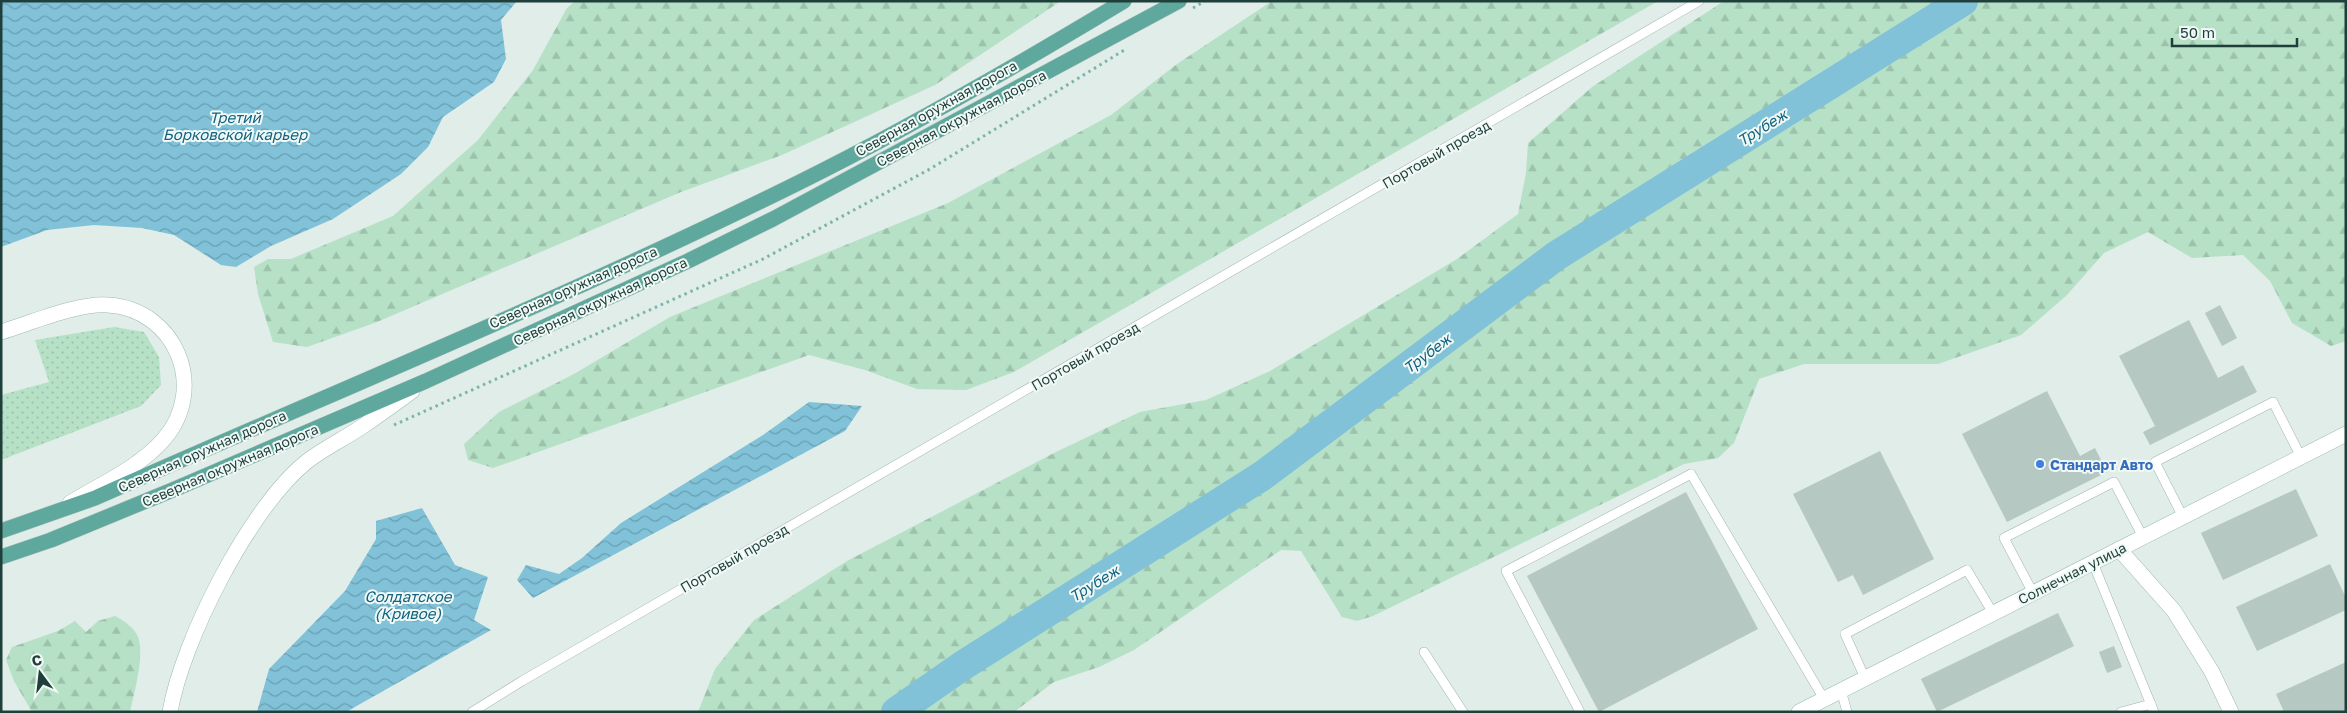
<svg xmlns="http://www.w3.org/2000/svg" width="2347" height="713" font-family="'Golos Text',sans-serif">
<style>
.grass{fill:url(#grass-dots)}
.forest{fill:url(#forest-firs)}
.water{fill:url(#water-waves)}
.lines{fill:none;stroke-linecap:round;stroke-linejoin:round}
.river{stroke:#81c2d9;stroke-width:30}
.building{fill:#b5c8c2}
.service-casing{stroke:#a2b5b0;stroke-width:10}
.minor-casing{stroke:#a2b5b0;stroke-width:16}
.secondary-casing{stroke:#9dbab3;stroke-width:16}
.primary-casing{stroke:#c0c9c8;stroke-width:16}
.path{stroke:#7cb4a9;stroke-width:3;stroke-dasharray:2.5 4;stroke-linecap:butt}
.service{stroke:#fff;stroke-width:9}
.minor{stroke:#fff;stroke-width:15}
.secondary{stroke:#fff;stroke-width:15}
.primary{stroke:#5fa89d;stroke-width:15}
.shop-dot{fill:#3f7fe0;stroke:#f1f9f6;stroke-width:2}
.labels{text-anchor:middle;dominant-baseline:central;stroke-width:4;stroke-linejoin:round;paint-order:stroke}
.street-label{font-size:14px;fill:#1e3f3a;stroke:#f1f9f6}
.shop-label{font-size:14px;font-weight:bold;fill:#366cbe;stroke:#f1f9f6;text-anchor:start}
.water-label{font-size:15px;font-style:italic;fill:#126382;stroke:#f1f9f6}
</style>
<defs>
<pattern id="grass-dots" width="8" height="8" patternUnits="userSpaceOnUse" patternTransform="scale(1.25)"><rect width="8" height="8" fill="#b6e1c6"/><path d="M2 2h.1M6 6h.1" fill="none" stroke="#9cc2ab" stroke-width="1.8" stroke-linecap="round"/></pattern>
<pattern id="forest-firs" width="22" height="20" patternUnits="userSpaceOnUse" patternTransform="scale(1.25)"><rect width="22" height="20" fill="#b6e1c6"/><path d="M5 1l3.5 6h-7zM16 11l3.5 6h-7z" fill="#9cc2ab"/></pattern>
<pattern id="water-waves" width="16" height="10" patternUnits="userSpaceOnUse" patternTransform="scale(1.25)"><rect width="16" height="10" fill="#81c2d9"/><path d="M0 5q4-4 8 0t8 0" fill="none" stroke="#699fb1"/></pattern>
</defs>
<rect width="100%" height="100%" fill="#e0ede8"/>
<polygon class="grass" points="114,327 144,332 159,357 161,385 141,406 1,460 1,395 49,382 35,340"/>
<g class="forest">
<polygon points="575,1 1061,1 935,85 782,155 681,192 377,322 307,347 273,342 258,294 254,267 268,259 291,259 393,216 478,140 533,70 567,8"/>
<polygon points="1272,1 1658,1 1014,372 966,390 917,389 865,370 809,355 493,468 468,460 464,444 499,412 574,374 670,317 948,203 1111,115 1177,64"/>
<polygon points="1724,1 2346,1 2346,341 2331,346 2292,323 2270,281 2243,255 2192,258 2148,232 2104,253 2067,295 2021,335 1938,364 1804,364 1759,379 1734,443 1718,458 1684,464 1373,616 1357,621 1342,617 1301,551 1281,550 1134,650 1099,667 1054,682 1014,712 698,712 715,669 754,620 847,561 1056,452 1140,412 1206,400 1270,371 1457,259 1518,214 1526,173 1528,143 1592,87"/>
<path d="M115,616C123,620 135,628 138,637C145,654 134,694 130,712H32L14,681L6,660L12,647L58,631L75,621L86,632L98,621Z"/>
</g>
<g class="water">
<polygon points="1,1 517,1 501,20 506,59 494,82 443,117 428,147 401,174 333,219 271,246 236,267 221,265 174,235 142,228 94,225 47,230 1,247"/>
<polygon points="809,402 862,406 845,431 533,598 517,580 526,565 559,574 582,558 621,523 763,435"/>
<polygon points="422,508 455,565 488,577 474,620 491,630 346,712 257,712 269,669 345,591 376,539 376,521"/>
</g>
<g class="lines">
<polyline class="river" points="896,712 962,666 1262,476 1556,256 1963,1"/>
</g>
<g class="building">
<polygon points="2220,305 2237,338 2222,346 2205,313"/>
<polygon points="2189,320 2218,378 2243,365 2257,392 2150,445 2143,432 2155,426 2119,356"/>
<polygon points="2047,391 2080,456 2095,448 2107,472 2007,522 1962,434"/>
<polygon points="1880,451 1934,559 1863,595 1853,575 1838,582 1793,494"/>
<polygon points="2296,489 2318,536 2223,580 2201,533"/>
<polygon points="1686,492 1758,629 1599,712 1527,576"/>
<polygon points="2330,564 2346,598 2346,610 2257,651 2236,607"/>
<polygon points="2058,613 2074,646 1937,712 1921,679"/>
<polygon points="2114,646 2122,667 2107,673 2099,652"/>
<polygon points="2346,662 2346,712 2284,712 2276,694"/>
</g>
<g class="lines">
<defs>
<g id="service">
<polyline points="2183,517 2155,462 2273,402 2301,457"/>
<polyline points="2093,563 2154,712"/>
<polyline points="2033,593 2004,538 2114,482 2143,537"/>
<polyline points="1424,652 1463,712"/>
<polyline points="1865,678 1845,634 1967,570 1993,613"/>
<polyline points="1841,690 1847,712"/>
<polyline points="472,712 522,681 1699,1"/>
<polyline points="1580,712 1506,571 1691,474 1824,699"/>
<polyline points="2121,712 2151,704"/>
</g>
<polyline id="minor" points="2119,549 2174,611 2212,672 2231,712"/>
<g id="secondary">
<path d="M1,332C31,323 77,303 108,305C176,309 208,388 164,439C140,467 101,484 70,503"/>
<path d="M170,712C182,641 249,509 305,463C322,449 344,439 363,426C379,415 396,403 412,391"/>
<polyline points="1799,712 2346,434"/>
</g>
<g id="primary">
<path d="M1,531L95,498C329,394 568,297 798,183C909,128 1018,65 1124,1"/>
<polyline points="1,557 51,540 175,489 426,381 688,261 773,219 1179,1"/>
</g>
</defs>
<use href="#service" class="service-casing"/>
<use href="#minor" class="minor-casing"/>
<use href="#secondary" class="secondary-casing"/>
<use href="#primary" class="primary-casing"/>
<g class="path">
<polyline points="1193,8 1205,1"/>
<polyline points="394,425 763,259 930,169 1126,49"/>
</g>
<use href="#service" class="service"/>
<use href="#minor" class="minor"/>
<use href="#secondary" class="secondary"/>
<use href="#primary" class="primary"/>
</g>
<circle class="shop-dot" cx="2040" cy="464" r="5"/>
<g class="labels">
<g class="street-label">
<text transform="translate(936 108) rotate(-29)">Северная оружная дорога</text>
<text transform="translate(961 118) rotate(-28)">Северная окружная дорога</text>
<text transform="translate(1436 154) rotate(-30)">Портовый проезд</text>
<text transform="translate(573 287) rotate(-24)">Северная оружная дорога</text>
<text transform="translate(600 301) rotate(-25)">Северная окружная дорога</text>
<text transform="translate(1085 356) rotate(-30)">Портовый проезд</text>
<text transform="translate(202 451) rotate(-24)">Северная оружная дорога</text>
<text transform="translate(230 465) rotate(-23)">Северная окружная дорога</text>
<text transform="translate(734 558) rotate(-30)">Портовый проезд</text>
<text transform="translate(2072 573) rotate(-27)">Солнечная улица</text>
</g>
<g class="shop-label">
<text x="2050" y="464">Стандарт Авто</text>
</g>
<g class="water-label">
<text x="235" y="117">Третий<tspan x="235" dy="17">Борковской карьер</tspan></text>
<text transform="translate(1762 127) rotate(-32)">Трубеж</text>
<text transform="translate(1427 353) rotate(-37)">Трубеж</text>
<text transform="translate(1094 583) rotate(-32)">Трубеж</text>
<text x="408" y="596">Солдатское<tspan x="408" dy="17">(Кривое)</tspan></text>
</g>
</g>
<rect width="2347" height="713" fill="none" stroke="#1e3f3a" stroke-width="5"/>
<g transform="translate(40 673) rotate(345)" stroke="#f1f9f6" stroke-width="4" paint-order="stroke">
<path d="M0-4L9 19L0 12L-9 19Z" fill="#1e3f3a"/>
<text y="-8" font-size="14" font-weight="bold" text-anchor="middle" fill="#1e3f3a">С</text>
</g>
<path d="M2172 38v8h125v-8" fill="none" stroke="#1e3f3a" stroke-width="2.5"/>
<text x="2180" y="38" font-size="15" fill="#1e3f3a" stroke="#f1f9f6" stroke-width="4" paint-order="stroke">50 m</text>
</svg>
